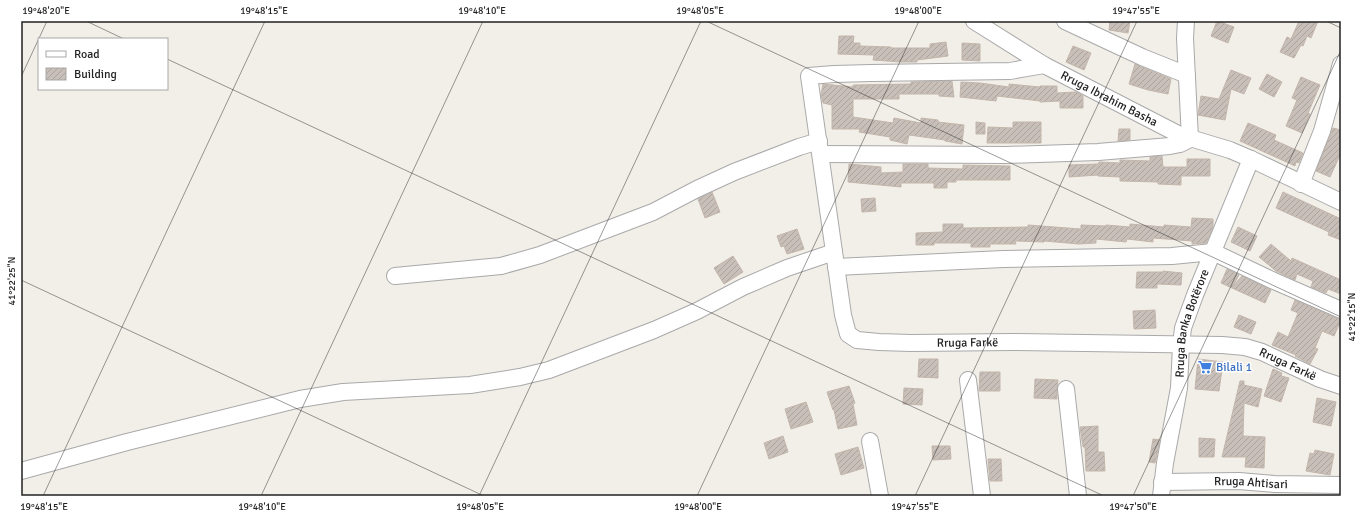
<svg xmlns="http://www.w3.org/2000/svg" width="1362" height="517" font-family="Signika,sans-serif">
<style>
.building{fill:url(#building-hatch);stroke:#c4b6ab}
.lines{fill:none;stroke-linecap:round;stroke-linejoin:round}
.minor-casing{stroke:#a9a9a9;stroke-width:18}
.minor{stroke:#fff;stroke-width:16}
.ticks{fill:none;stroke:#222;stroke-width:1;stroke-opacity:0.45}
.labels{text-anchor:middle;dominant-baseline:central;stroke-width:3;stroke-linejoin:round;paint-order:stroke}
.street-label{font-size:12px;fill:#222;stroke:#fff}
.shop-label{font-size:12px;fill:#366cbe;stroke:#fff;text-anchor:start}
.neatline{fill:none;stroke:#222;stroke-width:1.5}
.ticks-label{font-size:10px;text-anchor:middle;fill:#222}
</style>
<defs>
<pattern id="building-hatch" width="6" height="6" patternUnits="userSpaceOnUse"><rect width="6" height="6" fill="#c7bfb8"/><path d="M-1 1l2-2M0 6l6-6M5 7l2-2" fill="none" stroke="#aba49e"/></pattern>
</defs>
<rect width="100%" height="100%" fill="#f2efe9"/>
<g class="building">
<polygon points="1110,21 1130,21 1128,33 1109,30"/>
<polygon points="1217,21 1234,27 1228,43 1211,36"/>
<polygon points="1299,21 1318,21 1311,38 1307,36 1303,46 1301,45 1294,58 1280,52 1287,37 1291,39"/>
<polygon points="839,36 854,36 853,43 860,43 860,46 891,47 891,48 930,48 930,44 946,42 948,56 917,60 917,62 900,62 873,60 874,55 838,54"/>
<polygon points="962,43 980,44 980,61 962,60"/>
<polygon points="1073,46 1091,53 1084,70 1066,62"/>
<polygon points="1135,64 1171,79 1168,94 1148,90 1129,84"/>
<polygon points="1231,70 1251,78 1244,94 1231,89 1225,120 1198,115 1201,96 1219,99"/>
<polygon points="1267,74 1282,82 1274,97 1259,89"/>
<polygon points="1301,77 1320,85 1308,113 1310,114 1302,133 1286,126 1297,100 1292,98"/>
<polygon points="952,81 954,97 939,96 939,94 899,94 899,99 853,99 853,117 893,123 894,118 921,123 921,118 938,120 938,122 964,125 962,144 945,141 945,140 909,135 907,144 890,140 890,137 859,132 860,129 832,129 832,105 823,103 821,95 823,84 853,87 853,85 911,84 911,82"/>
<polygon points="961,82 980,83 1009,87 1009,84 1040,87 1040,86 1057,86 1057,93 1076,92 1083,96 1083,108 1060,108 1060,101 1040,102 1040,101 997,96 996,101 960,97"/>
<polygon points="976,122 985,123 985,134 976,134"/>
<polygon points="1013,122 1041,122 1041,143 987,143 988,127 1013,128"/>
<polygon points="1248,123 1276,135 1274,140 1303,153 1299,163 1296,162 1295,166 1240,141"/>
<polygon points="1333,128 1341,130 1341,153 1330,177 1316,171"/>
<polygon points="1119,129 1130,129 1130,140 1118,141"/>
<polygon points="1162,156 1163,167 1187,167 1187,159 1210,159 1210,176 1181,176 1181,185 1158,184 1158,182 1120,181 1120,177 1098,176 1098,175 1069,177 1069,165 1098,164 1099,162 1120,163 1120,160 1150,161 1150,157"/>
<polygon points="849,164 881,167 881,173 903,172 903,164 928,164 928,168 963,169 963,165 1010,166 1010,180 956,180 956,182 947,182 947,188 934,188 934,183 901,183 901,187 848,182"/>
<polygon points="712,192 720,212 705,218 698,199"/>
<polygon points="1283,192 1341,219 1341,240 1328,235 1329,232 1276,208"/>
<polygon points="875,198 876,211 862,212 861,199"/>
<polygon points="1192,218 1213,219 1213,227 1206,243 1192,244 1192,241 1153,238 1153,242 1127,239 1126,242 1096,239 1096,243 1079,244 1044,241 1044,242 1015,241 1016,244 990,244 990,247 971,247 971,243 934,243 934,245 916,245 916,233 943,232 943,224 963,224 963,228 1028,227 1028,225 1081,229 1081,225 1106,226 1106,225 1130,227 1130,224 1164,227 1164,225 1191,227"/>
<polygon points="1238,227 1257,236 1250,251 1231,242"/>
<polygon points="797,229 804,249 787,254 784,246 781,247 777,236"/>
<polygon points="1271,244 1291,261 1292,258 1341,280 1341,294 1328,289 1326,293 1311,287 1313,281 1297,274 1295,280 1276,271 1259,257"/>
<polygon points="733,256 743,272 724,284 714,268"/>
<polygon points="1227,269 1239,275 1233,286 1242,276 1271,290 1265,303 1221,283"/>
<polygon points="1163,271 1182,273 1181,285 1157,284 1157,288 1136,288 1137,272 1163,272"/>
<polygon points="1295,300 1341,320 1334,336 1322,331 1315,348 1318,349 1310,364 1295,356 1296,355 1272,345 1278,332 1288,337 1298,313 1291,310"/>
<polygon points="1155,310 1156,328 1134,329 1133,311"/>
<polygon points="1239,315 1256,322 1251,334 1234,327"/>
<polygon points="919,359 938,359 938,378 918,377"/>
<polygon points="1198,359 1223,362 1219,391 1195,389"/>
<polygon points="1273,369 1282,373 1281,376 1289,378 1281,402 1264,396"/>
<polygon points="980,372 1000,372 1000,391 979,391"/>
<polygon points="1035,379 1058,380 1057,390 1057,399 1034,398"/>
<polygon points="1240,381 1244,381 1244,385 1262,389 1258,407 1244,403 1243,436 1265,437 1264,468 1245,467 1246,457 1222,457"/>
<polygon points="849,386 855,403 853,404 857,425 838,429 834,410 833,410 827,392"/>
<polygon points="904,388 923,389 922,405 903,404"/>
<polygon points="1317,398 1336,402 1331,426 1313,422"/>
<polygon points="806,402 813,422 791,429 785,409"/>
<polygon points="1098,426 1098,452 1104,452 1105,471 1086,471 1085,447 1083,447 1080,427"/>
<polygon points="783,436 788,452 769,459 764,443"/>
<polygon points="1199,438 1215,439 1214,457 1199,457"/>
<polygon points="1153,439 1160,440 1155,463 1149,462"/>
<polygon points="932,446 950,446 951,459 933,460"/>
<polygon points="858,447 864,468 841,475 835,454"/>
<polygon points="1315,450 1334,454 1330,475 1306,471 1310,453 1314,454"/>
<polygon points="988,459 1001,459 1002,481 990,481"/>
</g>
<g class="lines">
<defs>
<g id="minor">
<path id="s1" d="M974,21L1044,65L1180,135L1230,150L1251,159L1341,202"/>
<polyline points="1065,21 1142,57 1187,75"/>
<path id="s2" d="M1044,65L1010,71L871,73L834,74L809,76L843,315L848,334L857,340L879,342L911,343L1013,342L1222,345L1245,347L1262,352L1320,379L1341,386"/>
<polyline points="821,154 1006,155 1098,152 1170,146 1180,144 1190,139 1185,38 1186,21"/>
<polyline points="1301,184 1322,131 1341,64"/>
<polyline points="836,267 1003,259 1172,256 1213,252 1274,281 1341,310"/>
<polyline points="395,276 501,266 540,255 653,212 697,189 734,172 799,147 819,141"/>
<polyline points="968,380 982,496"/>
<polyline points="1066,389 1078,496"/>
<polyline points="870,441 880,496"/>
<polyline points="21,471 127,442 300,399 343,392 470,385 520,377 549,370 654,330 697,311 743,287 787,268 834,252"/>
<path id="s3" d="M1162,482L1239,481L1274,484L1341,485"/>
<path id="s4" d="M1161,496L1165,463L1179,388L1181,345L1183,328L1195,295L1251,159"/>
</g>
</defs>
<use href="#minor" class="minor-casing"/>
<use href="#minor" class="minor"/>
</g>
<path class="ticks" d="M86,21L124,39M706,21L1341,317M1326,21L1341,28M167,59L1104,496M21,77L47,21M21,280L484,496M43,496L265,21M261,496L483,21M479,496L701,21M697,496L919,21M915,496L1137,21M1133,496L1341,50"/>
<defs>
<symbol id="supermarket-bare" viewBox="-9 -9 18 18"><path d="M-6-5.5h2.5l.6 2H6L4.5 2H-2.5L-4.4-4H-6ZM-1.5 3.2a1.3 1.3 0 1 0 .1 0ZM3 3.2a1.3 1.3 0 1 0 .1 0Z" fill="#3f7fe0" stroke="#fff" stroke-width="2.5" paint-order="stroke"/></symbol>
</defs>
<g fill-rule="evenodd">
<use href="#supermarket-bare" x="1195" y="357" width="20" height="20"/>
</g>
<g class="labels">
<g class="street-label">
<text stroke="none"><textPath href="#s1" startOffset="156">Rruga Ibrahim Basha</textPath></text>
<text stroke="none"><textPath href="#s4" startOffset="176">Rruga Banka Botërore</textPath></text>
<text stroke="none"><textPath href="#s2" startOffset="618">Rruga Farkë</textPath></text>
<text stroke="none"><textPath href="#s2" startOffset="942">Rruga Farkë</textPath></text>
<text stroke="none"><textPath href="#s3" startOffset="89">Rruga Ahtisari</textPath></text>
</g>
<g class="shop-label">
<text x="1216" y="367">Bilali 1</text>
</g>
</g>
<rect width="1362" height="517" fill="none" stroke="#ffffff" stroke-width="44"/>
<rect x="38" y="38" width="130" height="52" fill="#ffffff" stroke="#a7a7a7"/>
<rect x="46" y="51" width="20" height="6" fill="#ffffff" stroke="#a7a7a7"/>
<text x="74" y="58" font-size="12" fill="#222222">Road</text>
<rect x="46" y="68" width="20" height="12" fill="url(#building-hatch)" stroke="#a7a7a7"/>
<text x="74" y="78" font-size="12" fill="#222222">Building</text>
<rect x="22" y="22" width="1318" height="473" class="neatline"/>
<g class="ticks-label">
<text x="46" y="14">19°48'20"E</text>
<text x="264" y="14">19°48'15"E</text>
<text x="482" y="14">19°48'10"E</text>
<text x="700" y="14">19°48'05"E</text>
<text x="918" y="14">19°48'00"E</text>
<text x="1136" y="14">19°47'55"E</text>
<text transform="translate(11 281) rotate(-90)" y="4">41°22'25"N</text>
<text transform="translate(1351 317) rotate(-90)" y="4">41°22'15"N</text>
<text x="44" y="510">19°48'15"E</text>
<text x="262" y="510">19°48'10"E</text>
<text x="480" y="510">19°48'05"E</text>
<text x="698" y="510">19°48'00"E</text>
<text x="915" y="510">19°47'55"E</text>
<text x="1133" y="510">19°47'50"E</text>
</g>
</svg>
